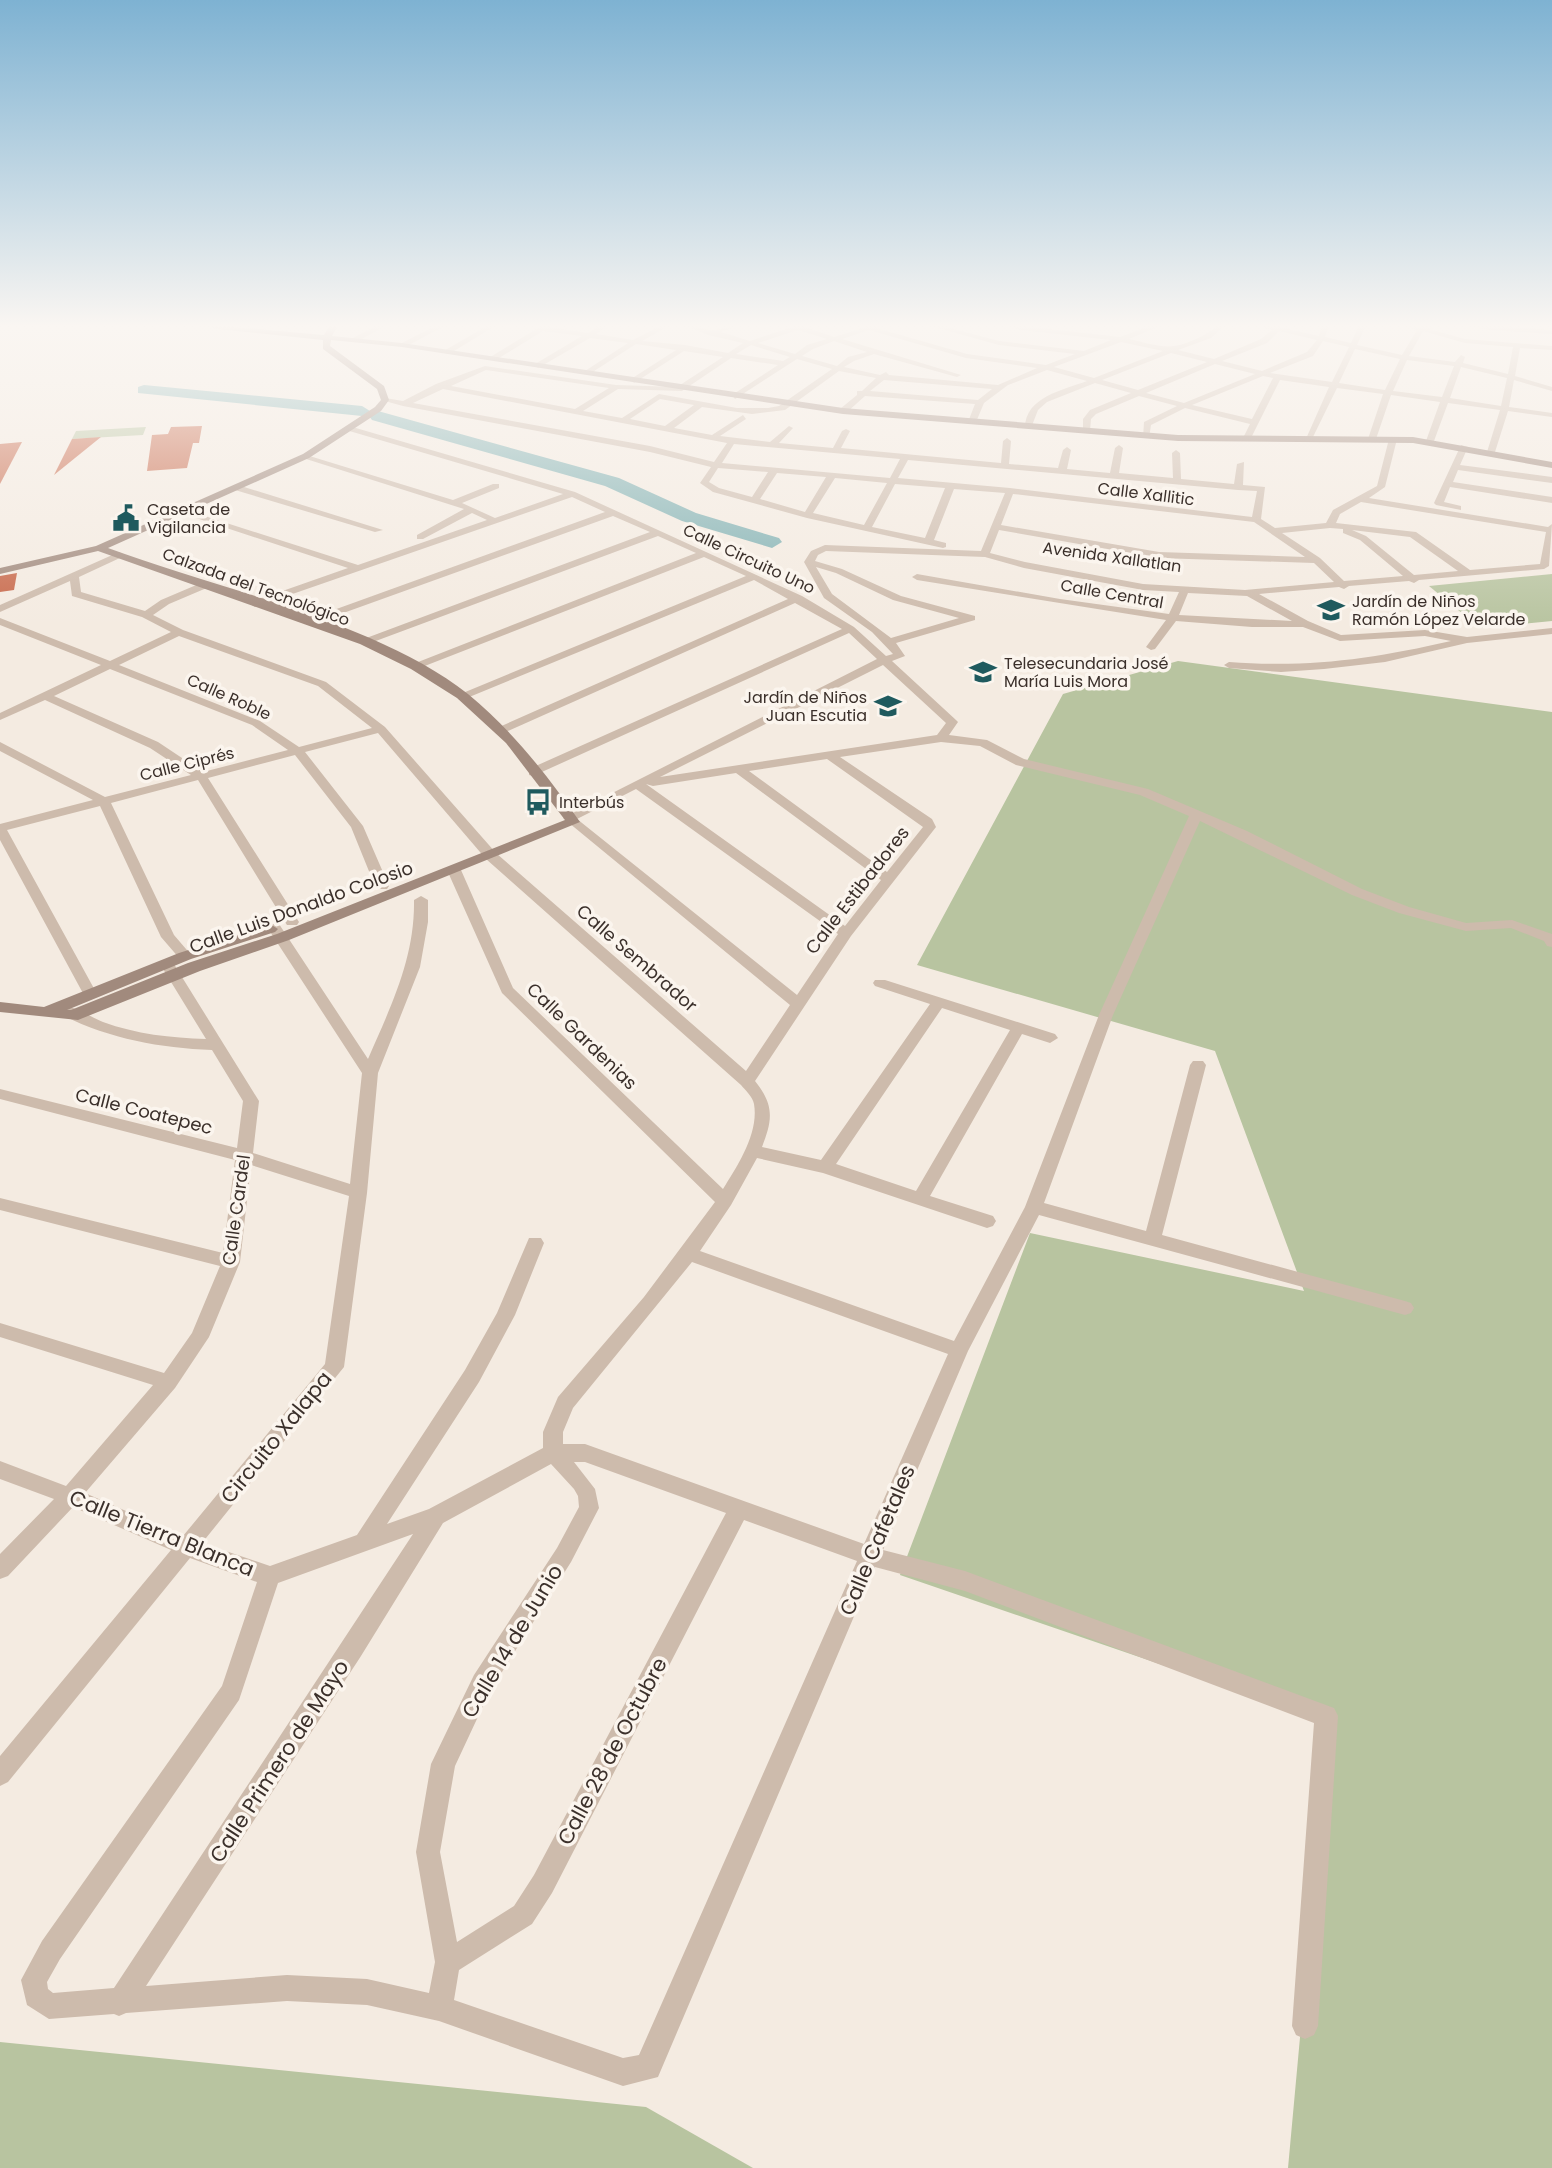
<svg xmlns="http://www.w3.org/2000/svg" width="1552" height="2168" font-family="Poppins,sans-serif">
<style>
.green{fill:#b8c4a0}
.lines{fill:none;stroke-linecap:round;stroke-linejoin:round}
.river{fill:#7fb0b2;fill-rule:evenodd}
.building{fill:#c8694b}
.street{fill:#cdbbac;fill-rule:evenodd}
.secondary{fill:#a18a7d;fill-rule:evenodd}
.labels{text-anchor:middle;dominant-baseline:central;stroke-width:7;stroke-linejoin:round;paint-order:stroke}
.far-street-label{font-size:16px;fill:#3b302b;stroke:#fbf5ee}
.far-poi-label{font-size:16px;fill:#3b302b;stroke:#fbf5ee;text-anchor:start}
.street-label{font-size:18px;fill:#3b302b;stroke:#fbf5ee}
.near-street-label{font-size:21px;fill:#3b302b;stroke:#fbf5ee}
</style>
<rect width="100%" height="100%" fill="#f4ebe1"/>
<g class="green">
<polygon points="146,427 143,435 72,439 76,431"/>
<polygon points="1552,574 1552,621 1480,628 1429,586"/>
<polygon points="1178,661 1552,712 1552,2168 1288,2168 1329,1722 900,1575 1030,1233 1304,1291 1215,1051 917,965 1063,694"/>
<polygon points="0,2042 646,2107 753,2168 0,2168"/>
</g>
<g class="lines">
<g class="river">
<polygon points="144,385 362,406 370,411 362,416 138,393 138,387"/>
<polygon points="378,411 619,478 696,513 779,538 782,542 772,548 682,521 605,486 372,420 369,416"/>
</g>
</g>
<g class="building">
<polygon points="202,426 199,443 193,443 187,468 147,471 152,435 168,434 171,427"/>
<polygon points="101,437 54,475 72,439"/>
<polygon points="22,442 0,484 0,444"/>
<polygon points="17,573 14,590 0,592 0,576"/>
</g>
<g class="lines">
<g class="street">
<polygon points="382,323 391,323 358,341 351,339"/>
<polygon points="441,323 450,323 405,347 398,345"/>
<polygon points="492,323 500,323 449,354 442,352"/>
<path d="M546,323H554L549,327L588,333L604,323H612L596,334L633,340L666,323H674L642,341L685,345L728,353L743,343L708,335L679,323C691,323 701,329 712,330C723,330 734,323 745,323L721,332L750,341L795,326L814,323L805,327L834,337L879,323L882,325L876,328L967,354L1046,365L1075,354L999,345L920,323H931L999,341L1084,351L1111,340L1021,330L997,323L1120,337L1157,323H1167L1129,339C1163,347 1172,352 1204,335C1214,330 1217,323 1228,323L1211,338L1178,350L1214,359L1261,339L1272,330L1249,323L1273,326V323H1279L1280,327L1319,336L1323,323H1330L1325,337L1351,343L1360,323H1367L1357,345L1402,355L1417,330L1397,323L1421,327L1441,323L1429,329L1465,339L1552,346V350L1520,348L1515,376L1552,387V391L1514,380L1509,407L1552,413V417L1508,411L1495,452L1491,455L1487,452L1500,410L1448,403L1434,441L1430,444L1426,441L1440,402L1391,395L1376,439L1372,441L1368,439L1383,394L1337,388L1312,439L1305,441L1329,387L1280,380L1251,438L1247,440L1243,438L1250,424L1185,408L1151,425L1149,438H1143L1144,422L1177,406L1139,396L1096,414L1091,419L1090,431L1083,433V419L1090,410L1131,393L1095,383L1047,402L1038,410L1031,428H1025C1025,397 1063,390 1087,381L1047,370L1008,385L984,403L976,422L972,424L968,422L975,404L865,396L846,413H840V409L857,395V391H862L876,378L839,371L785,410L752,414L702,407L674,428L712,435L743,415L746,419L720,436L770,442L789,426L793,428L779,443L833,448L842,431L846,429L850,431L841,448L1001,463L1003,441L1007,438L1011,441L1009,464L1058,468L1063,450L1067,447L1071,450L1067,469L1110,473L1115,448L1119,445L1123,448L1119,473L1173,478L1172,453L1176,450L1180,453L1181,479L1234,484L1237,464L1244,462L1243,485L1265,487L1261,519L1275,528L1326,523L1333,510L1377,486L1389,439L1393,437L1397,439L1385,487L1369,498L1548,527L1552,524L1549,566L1544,569L1419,580L1414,583L1409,581L1349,586L1344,589L1339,587L1259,594L1308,621L1341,635L1425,630L1467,637L1552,628V634L1467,643L1385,662L1324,669L1281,672L1229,668L1224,665L1229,662C1310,668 1372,659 1451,641L1425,636L1340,641L1303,627H1252L1176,621L1155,649L1151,650L1146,647L1166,620L917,580L912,577L917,574L1060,599L1169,614L1179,592L1143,590L1024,568L985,557L826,551L818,555L815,561L842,569L901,596L975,616V620L896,643L905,656L892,661L956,720L958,722L949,735L987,740L1024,759L1148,789L1247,831L1362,889L1409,907L1466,923L1512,920L1552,934V947L1547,946L1544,941L1511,928L1466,931L1399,913L1352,895L1200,821L1113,1015L1044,1203L1146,1231L1190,1065L1193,1061H1203L1206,1065L1162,1235L1405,1301L1411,1303L1414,1308L1411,1313L1405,1315L1039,1215L968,1351L883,1550L965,1571L1334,1708L1338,1716L1318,2026L1314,2035L1305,2039L1296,2035L1292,2026L1314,1723L965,1591L875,1567L658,2077L623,2086L439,2021L367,2005L287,2001L126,2013L119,2016L114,2014L49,2019L27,2005L21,1980L42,1941L222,1686L257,1582L190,1558L8,1782L0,1786V1756L171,1550L73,1507L8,1576L0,1579V1554L54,1499L0,1479V1461L66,1486L153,1385L0,1337V1323L164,1373L192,1333L220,1266L0,1210V1198L223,1253L235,1160L0,1099V1089L237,1148L243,1101L212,1050C158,1048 106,1038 58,1013L56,1010L58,1007C71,1003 90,1017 103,1022C136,1034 171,1038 206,1039L160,964L167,960L172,961L259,1101L253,1153L350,1184L362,1073L267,927L269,924H279L368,1059C391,1006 415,958 414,900L421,896L428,900V922L420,967L378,1073L367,1193L344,1367L202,1543L270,1566L357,1535L465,1370L497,1313L529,1238H541L544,1243L515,1315L479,1382L387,1524L429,1509L543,1448V1432L558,1397L644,1297L715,1202L502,993L447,870L449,867H459L461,870L513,988L723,1189C738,1165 759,1133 754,1104C753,1097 745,1090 741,1085L486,859L378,733L305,752L363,826L389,886L387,889H377L375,886L351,827L295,755L208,778L299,922L297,925H287L285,922L198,780L111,803L174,935L192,956L190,959H180L161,937L100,806L7,830L97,994L90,999L85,997L0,840V824L93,800L0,751V742L105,797L191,775L150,748L45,700L0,720V713L101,665L0,625V618L110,661L171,632L142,617L72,596L70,581L0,612V605L119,552L124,555L122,557L79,577L81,592L145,611L161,600L201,583H209V587L169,604L153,615L183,630L326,682L385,727L496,853L746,1071L790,1005L563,818L877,659L849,633L533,776L529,775V769L842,629L795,603L501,734L495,730L497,728L788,599L754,580L462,700L458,699V695L746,576L704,557L417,669L413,668V664L696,553L658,536L365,645L360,642L361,640L650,532L613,516L310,625L306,624V620L605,512L572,497L255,607L250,604L251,602L348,568L178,512L186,510L358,565L487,520L472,513L423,539H417V535L464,509L303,458V454L453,500L493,484H499V488L462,503L495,518L563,494L346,430V426H349L575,492L802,596L854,627L886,656L893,654L872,632L824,598L804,562L811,551L825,545L981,551L1005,493L954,489L934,540L946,543V547L943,548L807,518L713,492L700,483L711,467L650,452L403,406L381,400L385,398L403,401L436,384L485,366L616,385L677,387L723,357L684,351L634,383L631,379L676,350L636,344L588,375L585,371L628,343L590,338L538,368L535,364L582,336L543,331L494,361L487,359ZM798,330L827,339L807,345L795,354L758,343ZM869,330L966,358L1037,368L998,385L889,375L886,372L880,375L844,367L854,361L874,354L957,377L961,375L842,339ZM1279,331L1317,340L1307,352L1262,371L1222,361L1267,343ZM1423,331L1465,343L1513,347L1508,374L1463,363L1465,357L1461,355L1455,362L1409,356ZM834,341L867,352L848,357L837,366L802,356L813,349ZM1323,341L1349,347L1332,382L1270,373L1313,356ZM1121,342L1163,351L1094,378L1054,367ZM751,345L790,357L783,361L736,354ZM1355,349L1400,359L1385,390L1339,383ZM1171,353L1207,362L1138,390L1102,380ZM731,358L778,365L732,395L735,399L797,359L832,369L779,406L768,408H737L659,394L622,418L583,411L618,389L682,391ZM1407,360L1454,366L1442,397L1393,391ZM1215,364L1255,374L1184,403L1146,393ZM1461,367L1507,378L1501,406L1450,398ZM486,370L609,388L575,409L451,386ZM1263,376L1273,378L1252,419L1192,405ZM884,380L992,389L978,400L870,391ZM443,389L727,443L714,462L650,446L413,403ZM660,399L694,405L665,426L630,419ZM734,444L900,459L890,478L722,463ZM908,460L1238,490L1257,491L1252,517L1010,488L898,478ZM718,468L768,472L752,497L719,488L709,482ZM777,473L826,477L805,512L760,499ZM835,478L887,483L864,525L813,513ZM895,484L945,488L925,538L872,527ZM1013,494L1254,522L1305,557L1159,552L1001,525ZM1361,502L1546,532L1540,564L1470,570L1416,532L1336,523L1340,514ZM1330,528L1343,529V533L1360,540L1403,576L1344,581L1320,558L1282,533ZM999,530L1159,558L1314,563L1334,582L1245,590L1143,584L1025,562L990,553ZM1352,530L1410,537L1458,571L1414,575L1366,536ZM816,567L836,573L893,600L959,618L891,638L832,594ZM1188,593L1247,596L1292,621L1179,615ZM179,636L318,686L372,728L299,747L260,721L119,665ZM883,665L946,723L937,735L660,777ZM110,669L252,725L288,750L203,772L158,742L54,696ZM941,742L980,746L1016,765L1140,795L1189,816L1099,1015L1025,1207L954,1341L700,1251L731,1205L757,1158L823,1173L987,1228L993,1226L996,1221L993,1216L930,1196L1022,1034L1050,1043L1058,1038L1055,1034L885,980H875L873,983L875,986L930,1004L821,1160L762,1147C773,1119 774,1105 755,1081L851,936L936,827L932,819L840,757ZM827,759L923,827L887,872L749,771ZM736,773L881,880L845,926L646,784L653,786ZM636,789L838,934L797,995L577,819ZM942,1008L1010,1030L916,1191L836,1164ZM251,1165L349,1196L325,1364L183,1536L85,1493L175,1388L209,1337L240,1262ZM692,1262L948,1354L864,1544L585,1444H563V1432L573,1408ZM574,1462H585L726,1513L534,1875L514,1906L457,1942L440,1852L455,1766L490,1691L571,1562L599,1508L595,1489ZM551,1464L574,1489L578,1496L579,1507L557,1548L474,1675L431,1764L416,1852L435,1962L429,1993L367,1979L287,1975L146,1986L361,1656L443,1523ZM744,1520L857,1561L639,2055L623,2058L454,2000L459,1970L532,1924L552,1893ZM413,1534L114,1988L53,1993L48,1989L47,1982L60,1959L239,1700L278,1583Z"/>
<polygon points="1456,323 1552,330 1552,334 1490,330"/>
<polygon points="1461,445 1468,447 1460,465 1552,477 1552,483 1458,470 1453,482 1552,497 1552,503 1450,487 1444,502 1461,506 1461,510 1436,505 1434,503"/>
<polygon points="235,486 241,486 383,530 375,532 235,490"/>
</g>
<path class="secondary" d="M188,323L324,335L331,323H339L332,336L402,343L843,408L1178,435L1413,437L1552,462V468L1413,443L1178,441L843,414L402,347L331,340L330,346L384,386L389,400L381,411L309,458L108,548C218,589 377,622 468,694C513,731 547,775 580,822L289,940L200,971L78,1020L0,1012V1002L44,1007L179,953L270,924L278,929L275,932L191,959L67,1010H71L188,963L277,934L565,820L506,743L457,698L411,669L360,644L98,551L0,574V568L96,546L303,454L375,407L381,400L377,389L323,349V340L218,329Z"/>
</g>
<linearGradient id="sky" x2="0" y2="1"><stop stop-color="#7eb2d2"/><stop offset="0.52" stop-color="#faf6f2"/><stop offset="1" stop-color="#faf6f2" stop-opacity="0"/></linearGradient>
<rect width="1552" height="627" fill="url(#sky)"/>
<defs>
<symbol id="civic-bare" viewBox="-9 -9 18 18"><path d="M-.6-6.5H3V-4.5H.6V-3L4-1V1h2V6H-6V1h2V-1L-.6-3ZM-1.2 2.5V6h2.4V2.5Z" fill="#1f5a5e" stroke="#fbf5ee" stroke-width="2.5" paint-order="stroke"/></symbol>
<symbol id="school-bare" viewBox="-9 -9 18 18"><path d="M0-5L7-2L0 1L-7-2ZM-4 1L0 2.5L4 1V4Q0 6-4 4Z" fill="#1f5a5e" stroke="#fbf5ee" stroke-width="2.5" paint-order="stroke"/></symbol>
<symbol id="bus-bare" viewBox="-9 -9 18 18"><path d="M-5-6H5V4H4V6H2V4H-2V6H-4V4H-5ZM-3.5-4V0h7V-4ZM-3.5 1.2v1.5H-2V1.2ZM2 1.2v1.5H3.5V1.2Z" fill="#1f5a5e" stroke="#fbf5ee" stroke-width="2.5" paint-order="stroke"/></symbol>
</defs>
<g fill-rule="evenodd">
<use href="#civic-bare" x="107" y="499" width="38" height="38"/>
<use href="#school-bare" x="1312" y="591" width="38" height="38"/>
<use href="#school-bare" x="964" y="653" width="38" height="38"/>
<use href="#school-bare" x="869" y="687" width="38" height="38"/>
<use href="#bus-bare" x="519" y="783" width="38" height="38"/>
</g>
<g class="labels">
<g class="far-street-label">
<text transform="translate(1146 494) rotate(7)">Calle Xallitic</text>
<text transform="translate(1112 557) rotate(8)">Avenida Xallatlan</text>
<text transform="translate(749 559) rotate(25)">Calle Circuito Uno</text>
<text transform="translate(256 587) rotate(20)">Calzada del Tecnológico</text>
<text transform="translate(1112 594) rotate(10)">Calle Central</text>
<text transform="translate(229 697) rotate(24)">Calle Roble</text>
<text transform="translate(187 764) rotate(-14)">Calle Ciprés</text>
</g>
<g class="far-poi-label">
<text x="147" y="509">Caseta de<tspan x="147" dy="18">Vigilancia</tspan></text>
<text x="1352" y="601">Jardín de Niños<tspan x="1352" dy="18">Ramón López Velarde</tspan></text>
<text x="1004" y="663">Telesecundaria José<tspan x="1004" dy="18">María Luis Mora</tspan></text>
<text x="867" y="697" text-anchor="end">Jardín de Niños<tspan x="867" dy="18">Juan Escutia</tspan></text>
<text x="559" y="802">Interbús</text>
</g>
<g class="street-label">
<text transform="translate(857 890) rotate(-52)">Calle Estibadores</text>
<text transform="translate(301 907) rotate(-20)">Calle Luis Donaldo Colosio</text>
<text transform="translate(637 958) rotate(41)">Calle Sembrador</text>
<text transform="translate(582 1036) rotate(44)">Calle Gardenias</text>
<text transform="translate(144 1111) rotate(14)">Calle Coatepec</text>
<text transform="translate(236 1210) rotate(-82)">Calle Cardel</text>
</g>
<g class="near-street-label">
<text transform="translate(276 1437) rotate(-51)">Circuito Xalapa</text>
<text transform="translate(162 1533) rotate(22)">Calle Tierra Blanca</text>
<text transform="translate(877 1540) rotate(-67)">Calle Cafetales</text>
<text transform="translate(512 1641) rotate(-59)">Calle 14 de Junio</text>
<text transform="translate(612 1751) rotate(-62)">Calle 28 de Octubre</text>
<text transform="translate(279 1761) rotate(-57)">Calle Primero de Mayo</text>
</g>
</g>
</svg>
